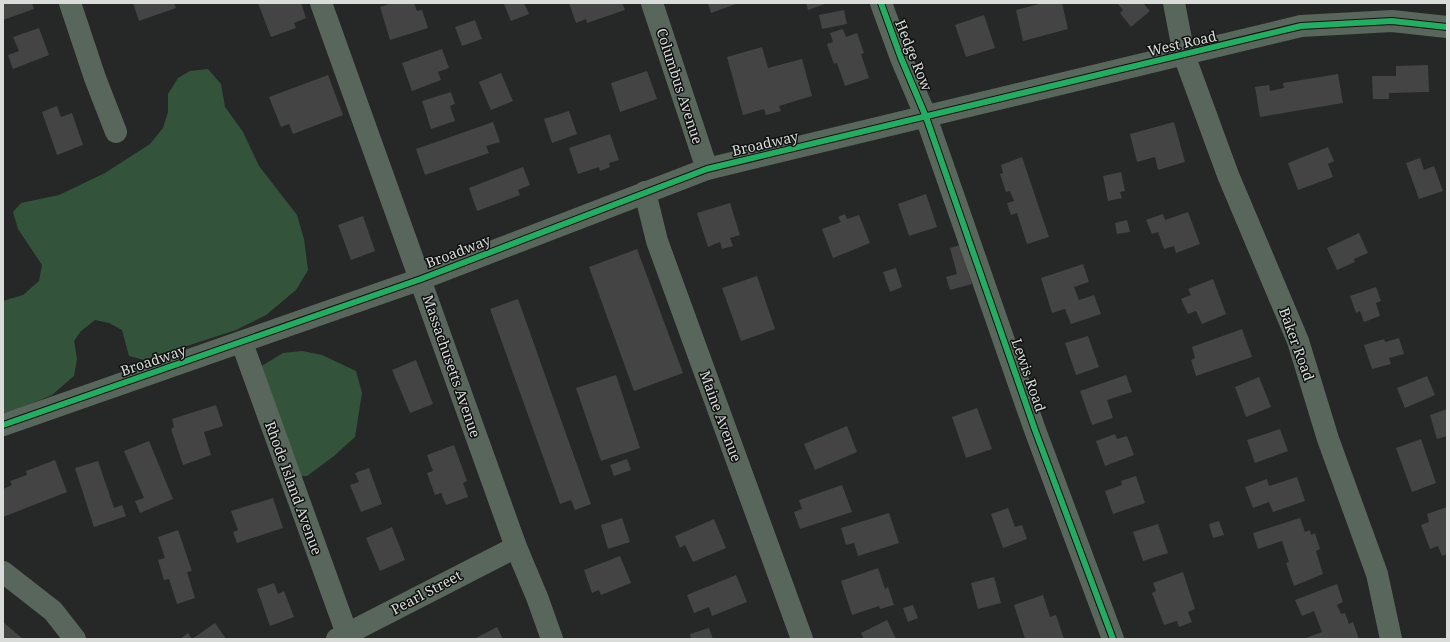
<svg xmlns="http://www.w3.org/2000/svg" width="1450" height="642" font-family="'Noto Serif',serif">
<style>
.green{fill:#33543a}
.building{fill:#434443}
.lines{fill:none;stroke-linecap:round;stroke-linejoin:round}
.minor{stroke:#58665b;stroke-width:22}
.cycleway-casing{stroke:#0f1110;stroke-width:8}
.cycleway{stroke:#26ab63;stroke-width:6}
.labels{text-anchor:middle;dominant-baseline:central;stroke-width:3;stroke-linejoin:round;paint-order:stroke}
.street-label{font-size:14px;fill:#d9dcd9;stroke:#0f1110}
</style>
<rect width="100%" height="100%" fill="#262827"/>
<g class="green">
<polygon points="208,69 221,84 225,107 243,132 259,166 297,215 304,239 308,270 296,290 266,315 236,330 144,360 129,356 122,330 109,323 95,320 81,331 74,341 77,359 74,376 52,395 16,410 3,413 3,301 23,295 39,281 42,265 18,229 13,212 21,203 59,195 105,173 150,144 163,128 168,112 168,94 178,78 190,71"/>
<polygon points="302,351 322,355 356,371 362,393 355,437 334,456 307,476 297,476 260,367 283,353"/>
</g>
<g class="building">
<polygon points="3,3 32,3 34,9 3,20"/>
<polygon points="133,3 174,3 176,8 139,21"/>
<polygon points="258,3 301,3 306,18 294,23 296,28 271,37"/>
<polygon points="392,3 414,3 417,11 422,10 428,28 390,40 380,7"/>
<polygon points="524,3 529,14 511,21 504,4"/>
<polygon points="569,3 622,3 625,10 587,23 586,19 576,23"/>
<polygon points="708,3 739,3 711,13"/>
<polygon points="806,3 828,3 808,10"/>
<polygon points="1043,3 1062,3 1068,29 1023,41 1016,10"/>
<polygon points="1117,3 1143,3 1150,11 1131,27 1120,13 1123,10"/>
<polygon points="844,10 847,24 822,29 819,15"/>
<polygon points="984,15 995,48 966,57 955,25"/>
<polygon points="475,20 482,39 462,46 455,27"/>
<polygon points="39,28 49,55 13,69 8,55 19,51 13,37"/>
<polygon points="843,29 846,37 857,33 864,53 861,54 869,78 845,86 837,63 834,64 827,44 833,42 830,33"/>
<polygon points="762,47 768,68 802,59 812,96 779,106 781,111 766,115 764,109 743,115 727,57"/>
<polygon points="442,49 449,68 438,72 441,80 412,91 402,63"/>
<polygon points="1428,65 1429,92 1389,93 1389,99 1373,99 1372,76 1396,76 1396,66"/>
<polygon points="647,71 657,99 620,112 611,83"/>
<polygon points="501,73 513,101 491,110 479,82"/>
<polygon points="1338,74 1343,103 1260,117 1255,87 1269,85 1270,91 1284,88 1283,83"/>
<polygon points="328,75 343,115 293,134 289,124 281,127 269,97"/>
<polygon points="451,92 455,104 450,106 455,121 431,129 422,101"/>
<polygon points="57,106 61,117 72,113 83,145 57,155 42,112"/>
<polygon points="569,111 577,134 552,143 544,119"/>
<polygon points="493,122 500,142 486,146 489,153 425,175 416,149"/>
<polygon points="1174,122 1185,162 1158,170 1155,157 1137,162 1130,134"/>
<polygon points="610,134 619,160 609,163 610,167 600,171 599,167 578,174 569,148"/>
<polygon points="1328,147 1334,161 1328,164 1333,177 1298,190 1288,163"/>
<polygon points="1022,157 1049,237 1027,244 1017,213 1011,215 1007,203 1014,201 1010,191 1006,192 1000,174 1003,173 1001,165"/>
<polygon points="1420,158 1424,170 1434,166 1443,191 1419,199 1406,163"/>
<polygon points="523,167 530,185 518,190 520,195 477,211 469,188"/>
<polygon points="1121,172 1125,191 1120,192 1122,198 1108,201 1103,176"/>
<polygon points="926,194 937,227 909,236 898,204"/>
<polygon points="730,203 740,235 730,238 733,246 722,249 720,242 708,247 697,213"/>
<polygon points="1188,212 1200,244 1176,253 1174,246 1164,249 1158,232 1152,234 1146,220 1163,214 1165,220"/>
<polygon points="845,214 847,219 859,215 870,243 833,258 822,229 841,222 838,217"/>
<polygon points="363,216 375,251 351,260 338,225"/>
<polygon points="1127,220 1130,232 1117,234 1115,223"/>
<polygon points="1359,233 1368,253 1354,259 1355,262 1337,270 1327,248"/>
<polygon points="960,245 972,284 950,290 946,277 957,274 950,248"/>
<polygon points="637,249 683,373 634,391 589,267"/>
<polygon points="1083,264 1089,282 1074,287 1079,300 1094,295 1101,314 1071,324 1065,309 1052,313 1041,278"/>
<polygon points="896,268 902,287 890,292 883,272"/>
<polygon points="757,276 775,329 741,341 722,288"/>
<polygon points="1213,279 1226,314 1202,324 1196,311 1188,314 1181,299 1191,295 1188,289"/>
<polygon points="1376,287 1381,301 1376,303 1380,316 1364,322 1360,311 1356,313 1350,296"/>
<polygon points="518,299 591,504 575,510 571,500 560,504 490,309"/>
<polygon points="1242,329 1252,357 1196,376 1191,360 1195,358 1192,347"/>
<polygon points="1088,336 1099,367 1076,375 1065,343"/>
<polygon points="1399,338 1404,354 1389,358 1391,364 1372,369 1364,345 1384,339 1385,342"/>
<polygon points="416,360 433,404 410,413 392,370"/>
<polygon points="616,375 640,448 601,461 576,388"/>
<polygon points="1126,375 1132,392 1107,400 1113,418 1092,425 1080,391"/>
<polygon points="1427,376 1435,395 1405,408 1397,388"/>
<polygon points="1259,377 1271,407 1246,417 1235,387"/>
<polygon points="216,405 223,426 204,432 211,455 183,465 171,429 174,427 172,419"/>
<polygon points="977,408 992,449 966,458 952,417"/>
<polygon points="1447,409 1447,436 1437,439 1430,415"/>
<polygon points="847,426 857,452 815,470 804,444"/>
<polygon points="1280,429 1288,451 1255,463 1247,440"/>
<polygon points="1115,434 1117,439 1127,436 1134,455 1105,466 1096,441"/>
<polygon points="1421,439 1436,483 1412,492 1396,448"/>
<polygon points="149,441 173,499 140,513 135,501 144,498 124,451"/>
<polygon points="454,445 467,481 463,483 468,497 446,505 441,493 435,495 427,473 433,471 427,455"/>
<polygon points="627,459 631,470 614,476 610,465"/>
<polygon points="55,460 67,492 3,517 3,489 12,485 10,481 27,475 26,471"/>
<polygon points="98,461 114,508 122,505 126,516 94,527 75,468"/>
<polygon points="369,468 382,504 361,512 350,485 359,482 355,473"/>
<polygon points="1136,476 1145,503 1113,514 1105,491 1122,485 1121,481"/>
<polygon points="1297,477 1305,501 1273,512 1269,502 1253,508 1245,487 1267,479 1269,486"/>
<polygon points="842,485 852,512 800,529 794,512 802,509 799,500"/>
<polygon points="273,498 283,528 237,543 233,532 238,530 231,511"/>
<polygon points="1447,507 1447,554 1442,556 1438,546 1430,549 1421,525 1429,522 1427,514"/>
<polygon points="1008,508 1015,527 1022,525 1027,539 1003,548 991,514"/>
<polygon points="889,513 899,543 858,556 854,543 846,545 841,528"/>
<polygon points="622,518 630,542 608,549 601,525"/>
<polygon points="1300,518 1305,532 1310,530 1311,535 1315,533 1320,549 1316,551 1323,574 1294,586 1286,563 1289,562 1282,541 1258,549 1253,533"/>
<polygon points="714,519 726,548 693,562 685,545 680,548 675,536"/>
<polygon points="1219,521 1224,535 1213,538 1209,524"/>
<polygon points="1158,524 1168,553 1143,561 1133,532"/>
<polygon points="392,527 405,560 380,571 366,538"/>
<polygon points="178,530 192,571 187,572 195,598 177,604 169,579 164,580 158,560 165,558 158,537"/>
<polygon points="620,556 631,583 601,595 599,590 592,593 584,570"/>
<polygon points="878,568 885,589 888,587 894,605 880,609 879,606 852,615 841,581"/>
<polygon points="1183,572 1195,609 1188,612 1192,622 1179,627 1177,621 1164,625 1152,593 1156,591 1153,583"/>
<polygon points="736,575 747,602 712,616 709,607 694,613 687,595"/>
<polygon points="994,577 1001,603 978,609 971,583"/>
<polygon points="274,583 278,594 284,591 294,617 270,626 257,589"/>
<polygon points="1337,584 1343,602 1337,605 1341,614 1345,613 1349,624 1353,622 1359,639 1303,639 1322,632 1314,611 1302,616 1295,600"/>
<polygon points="1043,595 1050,617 1056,615 1064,639 1025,639 1014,605"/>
<polygon points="913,605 918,618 908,622 903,608"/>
<polygon points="887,620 896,639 864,639 861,633"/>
<polygon points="3,622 23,639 3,639"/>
<polygon points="215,623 226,639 180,639 188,633 192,639"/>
<polygon points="497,627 503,639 474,639"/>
<polygon points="709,628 713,639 691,639 690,634"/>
</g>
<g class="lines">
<g class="minor">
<polyline points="70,3 95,78 116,132"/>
<polyline points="321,3 516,547 537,597 552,639"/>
<polyline points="652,3 707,169"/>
<polyline points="881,3 901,58 926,117 1035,430 1113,639"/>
<polyline points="1174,3 1184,55 1228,175 1298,341 1328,439 1377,574 1391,639"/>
<polyline points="645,192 657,241 802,639"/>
<polyline points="242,343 347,634"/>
<polyline points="3,425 421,279 707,169 1301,26 1392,21 1447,27"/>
<polyline points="3,572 53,611 75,639"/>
<polyline points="337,639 516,547"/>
</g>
<defs>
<g id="cycleway">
<polyline points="881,3 901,58 926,117 1035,430 1113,639"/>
<polyline points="3,425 421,279 707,169 1301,26 1392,21 1447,27"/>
</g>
</defs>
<use href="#cycleway" class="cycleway-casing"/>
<use href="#cycleway" class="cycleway"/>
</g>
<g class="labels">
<g class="street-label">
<text transform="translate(1182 43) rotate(-13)">West Road</text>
<text transform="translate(914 55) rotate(68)">Hedge Row</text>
<text transform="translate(680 86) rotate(72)">Columbus Avenue</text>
<text transform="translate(765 143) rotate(-13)">Broadway</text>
<text transform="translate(458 251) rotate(-21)">Broadway</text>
<text transform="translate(1297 344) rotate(70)">Baker Road</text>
<text transform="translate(153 360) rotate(-19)">Broadway</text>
<text transform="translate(452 366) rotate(71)">Massachusetts Avenue</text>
<text transform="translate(1029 375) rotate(71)">Lewis Road</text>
<text transform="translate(721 416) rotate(70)">Maine Avenue</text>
<text transform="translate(294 488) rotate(70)">Rhode Island Avenue</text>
<text transform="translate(426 592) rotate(-28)">Pearl Street</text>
</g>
</g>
<rect width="1450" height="642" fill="none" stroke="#d9dcd9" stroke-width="8"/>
</svg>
